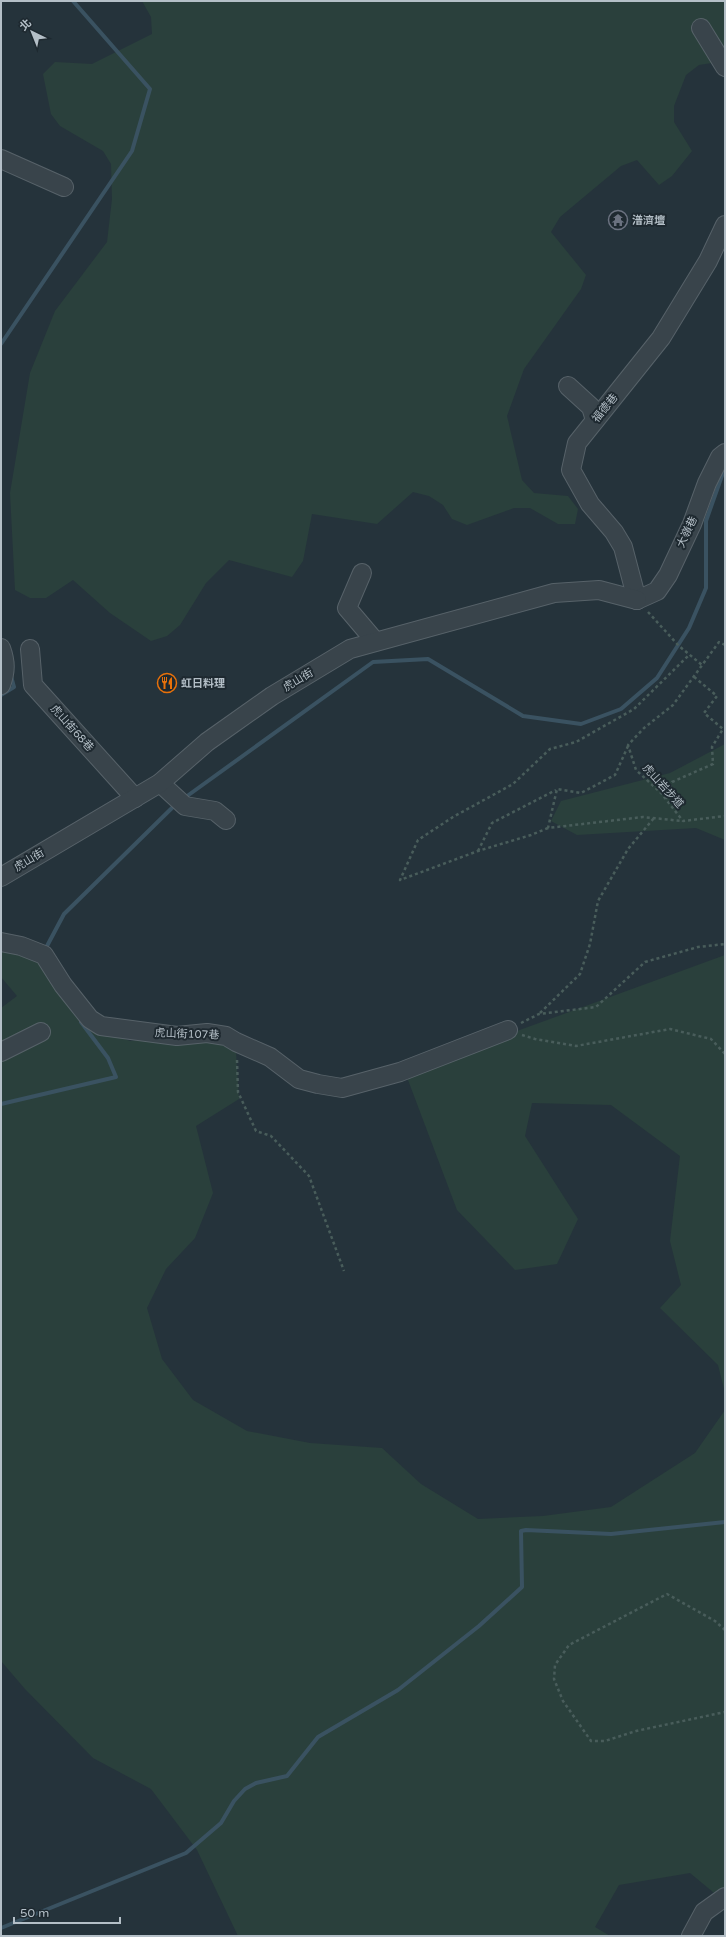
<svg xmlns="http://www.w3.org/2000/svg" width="726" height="1937" font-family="'Varela Round','Noto Sans TC',sans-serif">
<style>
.green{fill:#2a403c}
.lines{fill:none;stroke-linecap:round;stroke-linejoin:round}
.stream{stroke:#3a5261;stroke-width:4}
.minor-casing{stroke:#576269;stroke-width:20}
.path{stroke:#495d5b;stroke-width:2.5;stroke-dasharray:3 3;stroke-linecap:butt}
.minor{stroke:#39444b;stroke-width:18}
.labels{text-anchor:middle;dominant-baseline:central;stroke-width:4;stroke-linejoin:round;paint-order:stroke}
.poi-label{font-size:11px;font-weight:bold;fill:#b4bfc7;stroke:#1e2930;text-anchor:start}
.street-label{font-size:11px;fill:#b4bfc7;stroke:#1e2930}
</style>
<rect width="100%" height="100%" fill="#25333b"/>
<g class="green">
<polygon points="142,1 725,1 725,61 699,65 686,75 674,106 674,122 692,151 672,176 659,185 637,160 621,166 560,217 551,232 586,275 581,289 524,369 507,416 522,480 534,493 568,496 578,509 575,524 558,524 530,508 514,508 467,525 452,519 443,505 429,496 413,492 377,524 312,514 303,561 292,577 229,560 206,583 180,625 167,636 151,641 110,613 73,580 46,598 30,598 15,590 10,493 30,373 55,311 107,242 112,199 111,164 103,151 60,126 51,114 43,74 55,62 92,64 152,34 151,17"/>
<polygon points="725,744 725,840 696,828 577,835 551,821 561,801 670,773"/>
<polygon points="1,944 46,961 86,1024 130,1041 197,1033 236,1052 239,1099 196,1126 213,1193 195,1238 166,1269 147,1308 162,1359 193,1400 247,1431 310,1443 382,1448 421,1484 478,1519 543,1516 611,1507 695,1453 725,1410 725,1902 690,1873 619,1885 595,1927 610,1936 238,1936 197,1850 151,1789 93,1758 25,1689 1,1661 1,1008 17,996 1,977"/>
<polygon points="725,955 725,1393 718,1365 660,1308 681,1285 670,1241 680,1156 611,1105 532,1103 525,1136 578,1219 557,1264 515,1270 457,1210 405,1072"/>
</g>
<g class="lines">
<g class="stream">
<polyline points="1,344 132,151 150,89 73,1"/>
<polyline points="1,695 14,687 11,676"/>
<polyline points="183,799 373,662 428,659 523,716 581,724 621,709 657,678 689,628 706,588 706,521 725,467"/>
<polyline points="46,952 47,946 64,914 176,804"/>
<polyline points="1,1104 116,1077 108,1058 81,1022"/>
<polyline points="1,1928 186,1853 221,1823 234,1801 245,1789 256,1783 287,1776 318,1737 398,1690 479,1626 522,1587 521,1531 526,1530 611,1534 725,1522"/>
</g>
<defs>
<g id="minor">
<polyline points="701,28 725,67"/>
<polyline points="1,159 64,187"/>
<polyline points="568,386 591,407 595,420"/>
<polyline points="362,573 347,608 375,641"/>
<polyline points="637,600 623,547 614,532 590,504 571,470 577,443 661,338 708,261 725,225"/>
<polyline points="637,600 657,591 668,575 692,524 707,483 720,457 725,453"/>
<path d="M1,648C6,662 6,671 1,685"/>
<polyline points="30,649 33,685 135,798"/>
<polyline points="160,783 185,806 215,811 226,820"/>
<polyline points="1,877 160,783 207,742 272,696 350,649 554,593 599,590 637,600"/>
<polyline points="1,942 21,946 44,955 63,985 90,1019 101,1026 177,1036 207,1033 226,1036 236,1042 270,1057 299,1079 318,1084 342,1088 400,1072 508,1030"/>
<polyline points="1,1052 41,1032"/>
<polyline points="691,1936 704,1912 725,1897"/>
</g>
</defs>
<use href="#minor" class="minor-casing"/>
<g class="path">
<polyline points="648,612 679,646 702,665"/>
<polyline points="725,645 719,642 673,705 644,728 628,745 636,770 661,793 683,821 725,816"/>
<polyline points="628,746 615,775 581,793 557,789 548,828 643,817 682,821"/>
<polyline points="666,799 672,782 713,764 712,747 723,729 704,713 717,696 693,676"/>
<polyline points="548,828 531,835 478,851 400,880 418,840 453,817 513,784 550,749 576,742 634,709 689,655"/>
<polyline points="478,851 492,823 556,790"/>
<polyline points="540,1013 580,974 590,944 598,901 628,849 654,818"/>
<polyline points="521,1023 539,1014 596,1007 645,962 698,947 725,944"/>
<polyline points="522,1035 535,1039 576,1046 670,1029 711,1039 725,1054"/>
<polyline points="237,1060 238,1092 256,1131 271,1136 309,1176 344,1271"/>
<polyline points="725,1630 715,1621 667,1594 569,1645 555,1665 554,1679 563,1701 591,1741 605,1741 636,1731 725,1712"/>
</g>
<use href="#minor" class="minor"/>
</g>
<defs>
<symbol id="temple-ring" viewBox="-11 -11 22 22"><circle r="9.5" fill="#1e2930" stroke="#6b7280" stroke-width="1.5"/><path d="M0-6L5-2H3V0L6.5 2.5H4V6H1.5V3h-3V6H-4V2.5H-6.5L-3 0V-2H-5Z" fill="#6b7280"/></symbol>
<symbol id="restaurant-ring" viewBox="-11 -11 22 22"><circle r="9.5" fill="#1e2930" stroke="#e8710a" stroke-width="1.5"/><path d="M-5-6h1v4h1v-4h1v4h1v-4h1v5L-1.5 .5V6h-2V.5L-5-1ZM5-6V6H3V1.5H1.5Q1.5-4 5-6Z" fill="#e8710a"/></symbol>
</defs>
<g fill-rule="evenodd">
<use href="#temple-ring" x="607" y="209" width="22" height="22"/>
<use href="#restaurant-ring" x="156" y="672" width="22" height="22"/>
</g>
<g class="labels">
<g class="poi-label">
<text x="632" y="220">潽濟壇</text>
<text x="181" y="683">虹日料理</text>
</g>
<g class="street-label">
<text transform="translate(605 408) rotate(-51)">福德巷</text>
<text transform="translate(687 532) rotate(-65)">大嶺巷</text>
<text transform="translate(298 680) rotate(-31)">虎山街</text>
<text transform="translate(72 728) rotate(48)">虎山街68巷</text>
<text transform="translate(663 786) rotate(48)">虎山岩步道</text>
<text transform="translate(29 860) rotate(-31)">虎山街</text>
<text transform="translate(187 1034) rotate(2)">虎山街107巷</text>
</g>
</g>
<rect width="726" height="1937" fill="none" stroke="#b4bfc7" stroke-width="4"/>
<g transform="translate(32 32) rotate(317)" stroke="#1e2930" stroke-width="3" paint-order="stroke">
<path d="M0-3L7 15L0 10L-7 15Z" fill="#b4bfc7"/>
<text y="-6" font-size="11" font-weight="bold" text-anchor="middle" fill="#b4bfc7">北</text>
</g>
<path d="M14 1917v6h106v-6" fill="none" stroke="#b4bfc7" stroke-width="2"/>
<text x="20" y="1917" font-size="12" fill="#b4bfc7" stroke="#1e2930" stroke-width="3" paint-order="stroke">50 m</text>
</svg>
